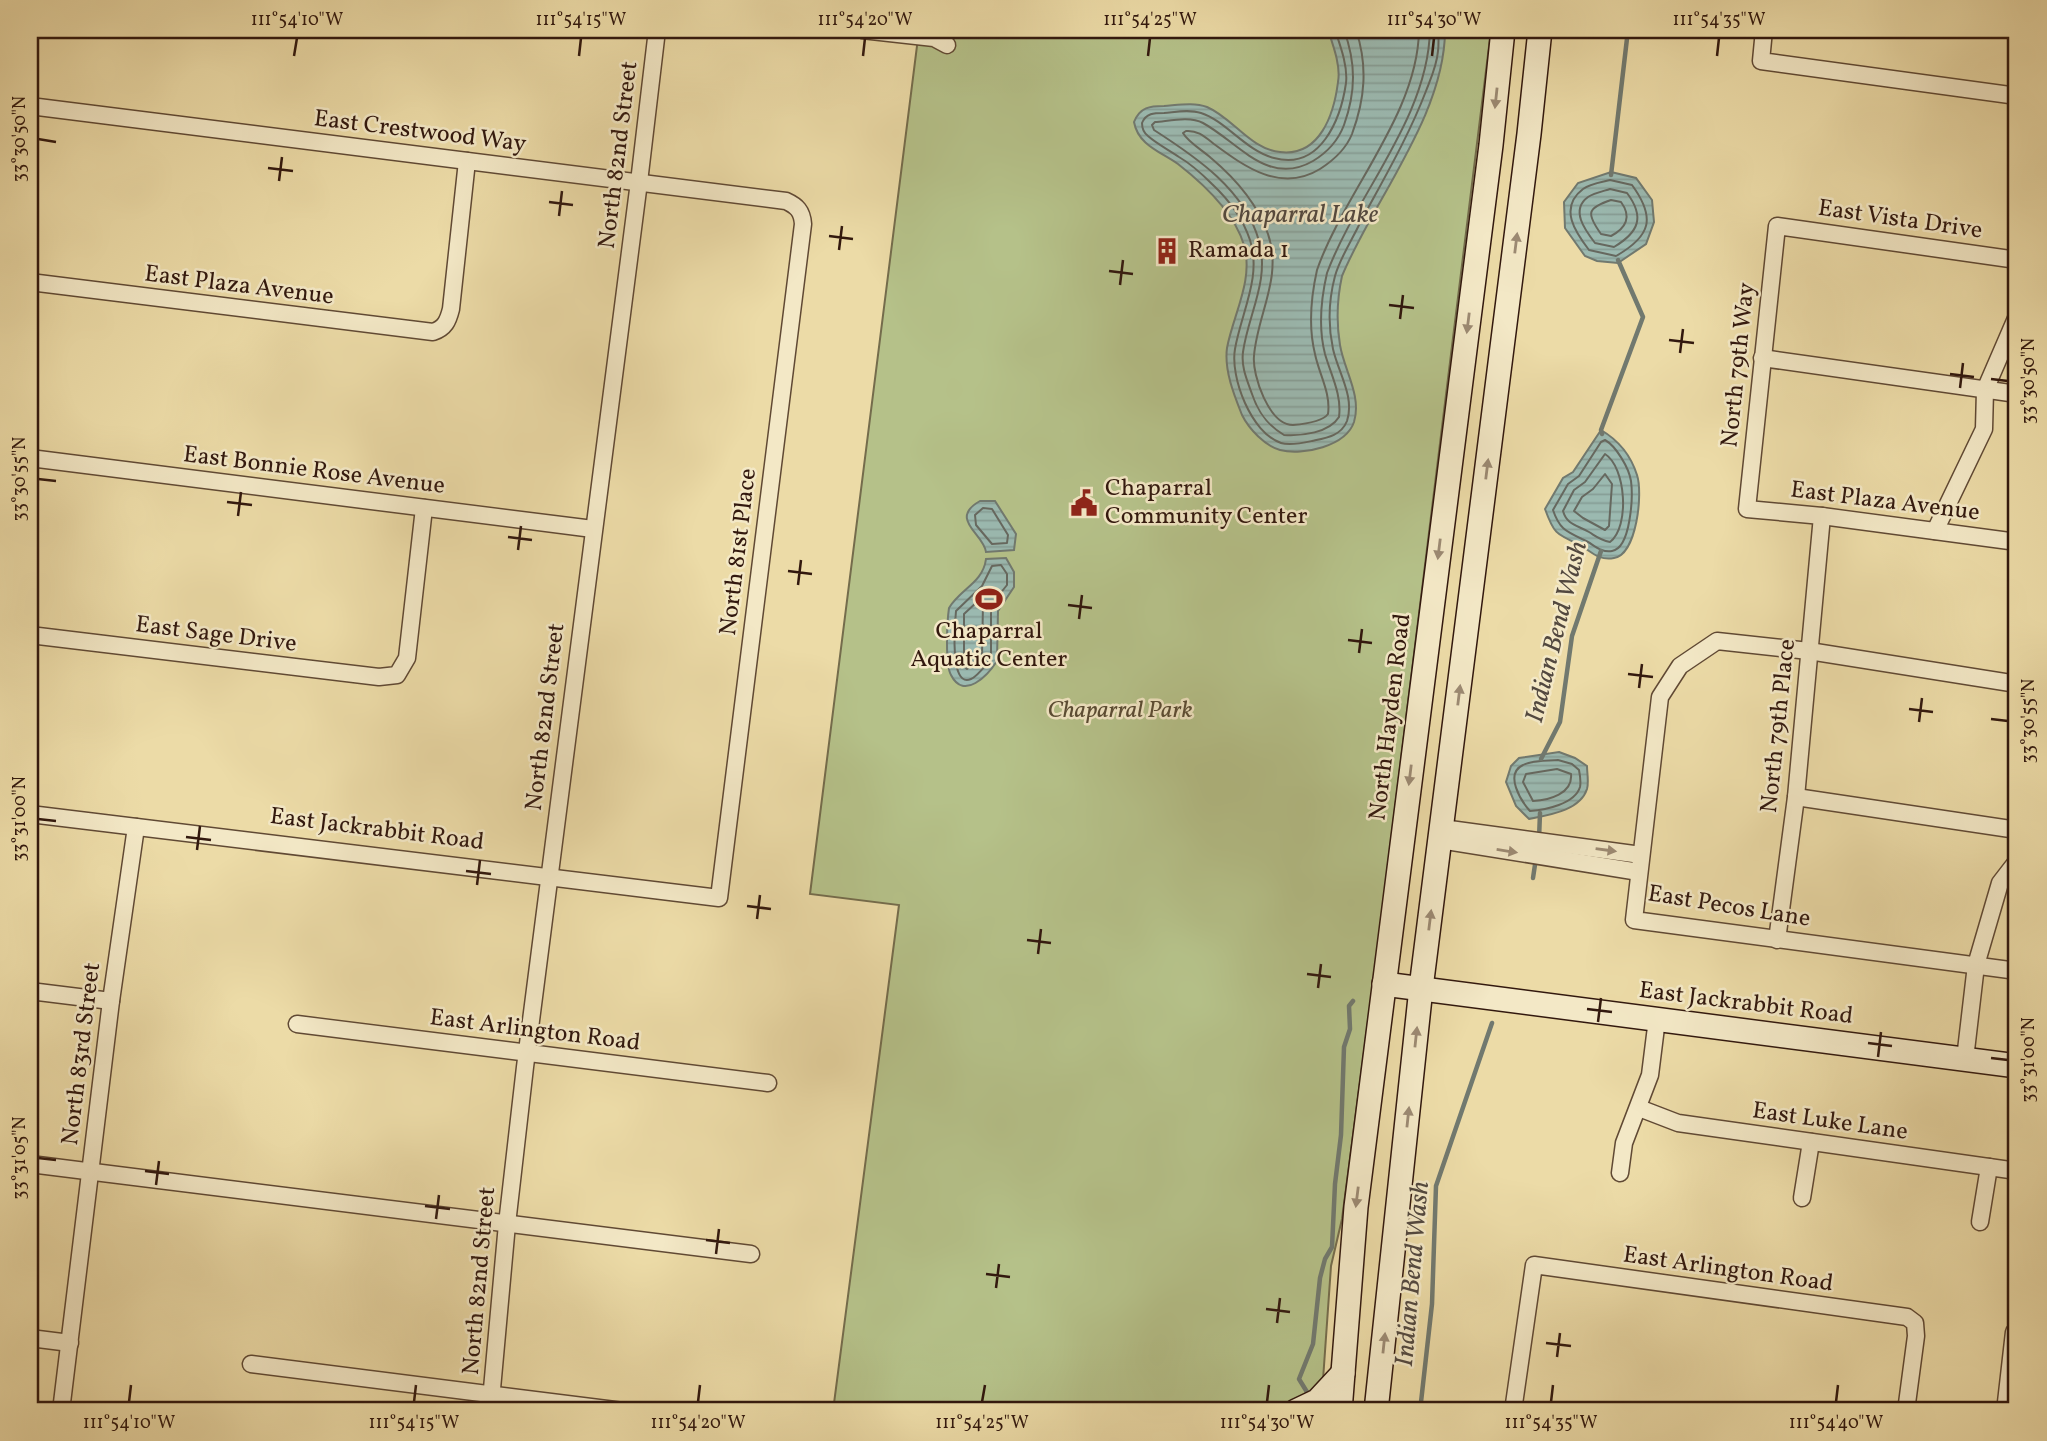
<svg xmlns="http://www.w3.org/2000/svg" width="2047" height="1441" font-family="Vollkorn,serif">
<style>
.green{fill:#b5c189;stroke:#746c4c;stroke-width:2}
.water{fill:url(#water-rules);stroke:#71796f;stroke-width:2}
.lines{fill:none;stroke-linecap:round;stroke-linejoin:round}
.shore{stroke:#66685f;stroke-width:2}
.stream{stroke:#71796f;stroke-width:4.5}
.street-casing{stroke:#604934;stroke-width:19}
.secondary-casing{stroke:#32180e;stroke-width:26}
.street{stroke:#f3e8c6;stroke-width:16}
.secondary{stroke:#f3e8c6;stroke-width:23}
.oneway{fill:#9c8a73}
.ticks{fill:none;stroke:#32180e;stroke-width:2.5}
.labels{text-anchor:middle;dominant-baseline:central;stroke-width:5;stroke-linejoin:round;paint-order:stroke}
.street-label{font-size:24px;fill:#32180e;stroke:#f3e8c6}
.poi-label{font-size:24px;fill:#32180e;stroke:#f3e8c6;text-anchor:start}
.park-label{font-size:24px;font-style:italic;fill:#594b33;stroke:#f3e8c6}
.water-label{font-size:26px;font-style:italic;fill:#52483f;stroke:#f3e8c6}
.neatline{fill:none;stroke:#32180e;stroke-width:2.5}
.ticks-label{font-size:18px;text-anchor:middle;fill:#32180e}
</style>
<defs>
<pattern id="water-rules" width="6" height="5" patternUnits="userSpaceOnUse" patternTransform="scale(1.75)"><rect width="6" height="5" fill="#9bb9b0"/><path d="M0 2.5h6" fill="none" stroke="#869e96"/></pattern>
</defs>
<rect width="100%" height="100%" fill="#ecdba7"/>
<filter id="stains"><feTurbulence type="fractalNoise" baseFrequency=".00286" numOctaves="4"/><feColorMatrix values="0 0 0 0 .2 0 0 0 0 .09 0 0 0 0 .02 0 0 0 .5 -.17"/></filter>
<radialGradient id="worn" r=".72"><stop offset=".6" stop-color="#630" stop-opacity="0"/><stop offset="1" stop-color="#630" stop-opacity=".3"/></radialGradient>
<polygon class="green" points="919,30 959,30 1015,37 1016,30 1491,30 1378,946 1342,1219 1331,1266 1323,1380 1325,1411 833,1411 899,905 810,894"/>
<g class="water">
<path d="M1328,30H1445C1445,115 1374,199 1342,276C1337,299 1336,321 1340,345C1344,370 1362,396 1354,422C1346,446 1303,456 1280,450C1265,446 1249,429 1242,415C1234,395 1224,370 1227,348C1233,315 1254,280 1244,245C1234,212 1205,185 1178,164C1161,152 1138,145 1134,122C1140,107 1150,106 1164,106C1178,105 1194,102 1207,107C1233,118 1250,149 1280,152C1320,157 1334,114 1338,82C1341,66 1333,45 1328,30Z"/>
<polygon points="1611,172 1636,178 1652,200 1654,222 1646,244 1618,263 1597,261 1585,256 1565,228 1564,202 1578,183"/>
<path d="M1601,430C1618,440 1631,456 1637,475C1643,493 1637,554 1614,558C1598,561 1591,551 1580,545C1556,534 1554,534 1545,509L1563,478L1573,472Z"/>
<path d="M980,501H995L1016,534L1014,550L986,552C984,534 948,519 980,501Z"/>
<path d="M1006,558L1014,572V587L998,611L997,661C988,675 964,701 951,675C945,664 947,622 949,608C960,589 983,583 986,559Z"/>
<path d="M1559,752L1575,758L1587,766C1587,773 1589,782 1587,789C1580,811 1548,815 1529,819L1516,806L1506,782L1511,766L1519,758Z"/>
</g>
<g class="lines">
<g class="shore">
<path d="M1335,30C1340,45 1348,66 1346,83C1341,118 1321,171 1274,158C1246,151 1226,121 1201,113C1189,109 1176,112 1164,113C1154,113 1146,113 1142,123C1142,128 1144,133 1148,136C1157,144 1169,150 1179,157C1191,164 1202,174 1212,184C1228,199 1243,219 1250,240C1262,277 1241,313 1235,349C1230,377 1251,433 1281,443C1290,446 1303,443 1312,441C1326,438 1341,436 1347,421C1355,397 1338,372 1333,349C1328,326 1329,299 1335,276C1340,258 1352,240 1360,223C1383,180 1408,138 1426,91C1431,78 1437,65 1438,51C1439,44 1438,37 1439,30"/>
<path d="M1344,30C1356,63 1356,91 1344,125C1338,141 1328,152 1313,161C1268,187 1238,142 1203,123C1190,116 1169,121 1155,122L1152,125L1154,130C1196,157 1245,190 1259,241C1270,280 1248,315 1243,352C1241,367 1247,380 1252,394C1258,412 1267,425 1284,435C1302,436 1329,433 1339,417C1342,395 1331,375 1325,354C1318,327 1321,299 1327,273C1357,193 1428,118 1430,30"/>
<path d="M1356,30C1368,66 1365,99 1352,134C1346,149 1334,160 1320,169C1281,193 1245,167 1214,144C1205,137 1198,130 1186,131L1183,133C1188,142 1202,150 1211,158C1236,179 1257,203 1268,234C1283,277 1257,315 1254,356C1252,375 1269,425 1293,425C1304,424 1322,422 1328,414C1331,393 1319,374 1315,354C1308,326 1311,297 1317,270C1344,192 1418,114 1419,30"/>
<path d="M1610,180L1632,185C1656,218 1651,236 1616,256L1589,250C1576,233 1558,208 1583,189C1589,184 1602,182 1610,180Z"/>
<path d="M1610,189L1627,193C1645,217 1639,232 1614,247L1595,243C1585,230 1570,210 1588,197C1594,193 1604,191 1610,189Z"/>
<path d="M1611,200L1621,202C1632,217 1626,228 1611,236L1601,234C1586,213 1587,208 1611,200Z"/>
<path d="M1605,440C1616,446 1629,468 1631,481C1633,496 1631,548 1612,551C1599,553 1593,543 1582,539C1565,531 1559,528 1553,510L1568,484L1579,476L1601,442Z"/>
<path d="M1605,454C1626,467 1630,527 1610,542C1600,540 1597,537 1589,532C1577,525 1567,525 1563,511L1574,490L1585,482Z"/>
<polygon points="1605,474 1612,484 1609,526 1605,530 1583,518 1574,511 1582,497 1593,489"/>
<polygon points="983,508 992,509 1008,535 1007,543 992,544 976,525 975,515"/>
<path d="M1001,565L1007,574V585L995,600L991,609V659C986,664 978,676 971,679C949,689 955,622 956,611L982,586L992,566Z"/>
<polygon points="978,601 983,604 982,655 967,669 964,666 964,614"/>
<path d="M1558,760L1572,764L1579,770C1580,775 1581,782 1580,787C1575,804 1545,810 1530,811C1521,801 1504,774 1523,765C1532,760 1548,761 1558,760Z"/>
<path d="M1557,769L1571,774C1573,794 1549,800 1533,801L1523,782L1526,774Z"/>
</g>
<g class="stream">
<polyline points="1611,175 1628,30"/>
<polyline points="1602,434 1601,430 1643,317 1618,260"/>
<polyline points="1541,759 1560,722 1572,636 1601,551"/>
<polyline points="1539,839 1540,813"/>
<polyline points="1533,878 1536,858"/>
<polyline points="1307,1396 1307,1392 1299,1379 1313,1344 1320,1278 1325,1259 1332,1247 1335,1184 1341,1135 1344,1047 1350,1029 1349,1006 1353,1001"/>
<polyline points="1420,1411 1432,1304 1436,1186 1492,1023"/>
</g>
<defs>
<g id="street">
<polyline points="862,30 934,38 947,45"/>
<polyline points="1764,30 1761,61 2017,96"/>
<path d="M30,106L786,201C797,206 802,211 803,224L719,898L30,814"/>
<polyline points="2017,260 1777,226 1747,509 1822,516 2017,542"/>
<path d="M30,282L433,332C445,328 448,321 451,309L467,161"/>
<polyline points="1762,358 2017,394"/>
<polyline points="30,458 593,529"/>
<polyline points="1935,531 1984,429 1985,390 2017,316"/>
<polyline points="30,635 379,677 397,675 407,658 424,508"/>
<polyline points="2017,684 1809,651 1717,641 1680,666 1660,697 1634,920 2017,971"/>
<polyline points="1796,797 2017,830"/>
<polyline points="1442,828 1641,855"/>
<polyline points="1440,840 1639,872"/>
<polyline points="1777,940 1796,797 1822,516"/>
<polyline points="30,991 111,1001"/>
<polyline points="297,1024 768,1083"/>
<polyline points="1965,1059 1976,965 2000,883 2017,861"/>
<polyline points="1639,1108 1678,1123 2017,1171"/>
<polyline points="30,1164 751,1254"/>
<polyline points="1620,1173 1624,1143 1650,1075 1657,1019"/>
<polyline points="1802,1198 1811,1142"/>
<polyline points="1980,1222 1989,1167"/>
<polyline points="30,1338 70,1343"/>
<polyline points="251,1364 623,1411"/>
<polyline points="61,1411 111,1001 136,827"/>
<polyline points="490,1411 507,1224 525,1067 639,182 657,30"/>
<polyline points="1513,1411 1534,1265 1907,1317 1915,1323 1916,1336 1906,1411"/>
<polyline points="2005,1411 2014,1332"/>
</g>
<g id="secondary">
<polyline points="1384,984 2017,1066"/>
<polyline points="1296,1411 1317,1401 1343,1373"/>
<polyline points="1340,1411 1356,1207 1491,145 1503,30"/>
<polyline points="1376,1411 1421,988 1529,134 1540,30"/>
</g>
</defs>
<use href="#street" class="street-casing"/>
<use href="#secondary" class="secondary-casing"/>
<use href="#street" class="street"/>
<use href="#secondary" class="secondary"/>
</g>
<defs><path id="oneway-solid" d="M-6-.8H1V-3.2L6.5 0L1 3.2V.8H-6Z" transform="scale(1.75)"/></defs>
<g class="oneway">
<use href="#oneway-solid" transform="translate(1496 98) rotate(96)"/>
<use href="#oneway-solid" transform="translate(1516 243) rotate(-83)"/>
<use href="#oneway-solid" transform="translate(1468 323) rotate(97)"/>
<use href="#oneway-solid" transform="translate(1487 469) rotate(-83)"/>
<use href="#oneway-solid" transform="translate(1439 549) rotate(97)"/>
<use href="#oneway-solid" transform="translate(1459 695) rotate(-83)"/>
<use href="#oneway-solid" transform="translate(1410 775) rotate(97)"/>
<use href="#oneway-solid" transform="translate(1606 850) rotate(8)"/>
<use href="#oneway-solid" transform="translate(1507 851) rotate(9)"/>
<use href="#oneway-solid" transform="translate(1430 920) rotate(-83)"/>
<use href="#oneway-solid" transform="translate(1416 1037) rotate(-84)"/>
<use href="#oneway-solid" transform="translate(1408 1117) rotate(-84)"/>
<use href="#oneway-solid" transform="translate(1357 1197) rotate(97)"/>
<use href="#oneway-solid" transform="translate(1384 1343) rotate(-84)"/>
</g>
<path class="ticks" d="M294,56L297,38M579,56L581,38M863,56L865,38M1148,56L1150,38M1432,56L1434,38M1717,56L1719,38M38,139L56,142M268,168L293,171M279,181L282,157M549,202L573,205M559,216L562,191M829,236L853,239M839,250L842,226M1109,271L1133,274M1120,285L1123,260M1389,305L1414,308M1400,319L1403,295M1669,340L1694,343M1680,353L1683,329M1950,374L1974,377M1991,379L2008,381M1960,388L1963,363M38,479L56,481M227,502L252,505M238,516L241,492M508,537L532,540M518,550L521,526M788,571L812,574M798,585L801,560M1068,605L1092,608M1079,619L1082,595M1348,640L1372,643M1359,653L1362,629M1628,674L1653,677M1639,688L1642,664M1909,709L1933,712M1991,719L2008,721M1919,722L1922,698M38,819L56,821M186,837L211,840M197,850L200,826M466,871L491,874M477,885L480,860M747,906L771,909M757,919L760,895M1027,940L1051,943M1038,954L1041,929M1307,974L1331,977M1318,988L1321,964M1587,1009L1612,1012M1598,1022L1601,998M1868,1043L1892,1046M1878,1057L1881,1032M1991,1058L2008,1060M38,1158L56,1160M145,1171L169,1174M156,1185L159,1161M425,1206L450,1209M436,1219L439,1195M706,1240L730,1243M716,1254L719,1229M986,1274L1010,1277M996,1288L999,1264M1266,1309L1290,1312M1277,1323L1280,1298M1546,1343L1571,1346M1557,1357L1560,1333M129,1402L131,1385M414,1402L416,1385M698,1402L700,1385M982,1402L985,1385M1267,1402L1269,1385M1551,1402L1553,1385M1836,1402L1838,1385"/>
<defs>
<symbol id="building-bare" viewBox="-9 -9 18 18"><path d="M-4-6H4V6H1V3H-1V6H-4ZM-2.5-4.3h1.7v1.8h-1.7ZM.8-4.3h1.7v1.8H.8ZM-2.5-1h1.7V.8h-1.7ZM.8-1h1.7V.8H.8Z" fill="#8f2418" stroke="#f3e8c6" stroke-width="2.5" paint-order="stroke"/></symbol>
<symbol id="civic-bare" viewBox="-9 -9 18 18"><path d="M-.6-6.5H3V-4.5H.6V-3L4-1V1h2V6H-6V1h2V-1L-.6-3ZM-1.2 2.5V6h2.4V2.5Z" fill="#8f2418" stroke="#f3e8c6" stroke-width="2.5" paint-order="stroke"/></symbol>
<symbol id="stadium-bare" viewBox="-9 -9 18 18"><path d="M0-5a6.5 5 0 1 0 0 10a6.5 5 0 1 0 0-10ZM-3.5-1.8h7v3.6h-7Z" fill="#8f2418" stroke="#f3e8c6" stroke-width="2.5" paint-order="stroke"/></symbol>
</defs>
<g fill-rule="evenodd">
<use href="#building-bare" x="1148" y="232" width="38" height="38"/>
<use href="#civic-bare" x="1065" y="484" width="38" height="38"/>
<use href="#stadium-bare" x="970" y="580" width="38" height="38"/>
</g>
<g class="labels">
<g class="street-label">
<text transform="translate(420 132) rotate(7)">East Crestwood Way</text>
<text transform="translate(619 155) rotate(-83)">North 82nd Street</text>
<text transform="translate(1900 220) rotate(8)">East Vista Drive</text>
<text transform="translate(239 286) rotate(7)">East Plaza Avenue</text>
<text transform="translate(1739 365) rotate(-84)">North 79th Way</text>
<text transform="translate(314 471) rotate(7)">East Bonnie Rose Avenue</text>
<text transform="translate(1885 502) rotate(7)">East Plaza Avenue</text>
<text transform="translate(739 552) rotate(-83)">North 81st Place</text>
<text transform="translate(216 635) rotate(7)">East Sage Drive</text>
<text transform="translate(546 717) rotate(-83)">North 82nd Street</text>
<text transform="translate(1391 717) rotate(-83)">North Hayden Road</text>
<text transform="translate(1779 726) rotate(-84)">North 79th Place</text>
<text transform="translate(377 830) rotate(7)">East Jackrabbit Road</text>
<text transform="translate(1729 907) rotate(9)">East Pecos Lane</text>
<text transform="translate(1746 1004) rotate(7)">East Jackrabbit Road</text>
<text transform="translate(535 1031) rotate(7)">East Arlington Road</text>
<text transform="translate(82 1054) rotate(-83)">North 83rd Street</text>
<text transform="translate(1830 1122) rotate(8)">East Luke Lane</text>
<text transform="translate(1728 1270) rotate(8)">East Arlington Road</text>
<text transform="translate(480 1281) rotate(-85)">North 82nd Street</text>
</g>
<g class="poi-label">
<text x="1188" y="251">Ramada 1</text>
<text x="1105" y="489">Chaparral<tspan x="1105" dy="28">Community Center</tspan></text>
<text x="989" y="632" text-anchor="middle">Chaparral<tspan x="989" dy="28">Aquatic Center</tspan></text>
</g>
<g class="park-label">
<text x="1120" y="711">Chaparral Park</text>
</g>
<g class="water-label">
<text x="1300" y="215">Chaparral Lake</text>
<text transform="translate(1557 632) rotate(-76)">Indian Bend Wash</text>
<text transform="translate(1413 1274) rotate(-85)">Indian Bend Wash</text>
</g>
</g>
<rect width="2047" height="1441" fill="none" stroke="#ecdba7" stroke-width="77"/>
<rect x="38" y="38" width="1970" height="1364" class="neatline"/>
<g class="ticks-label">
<text x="297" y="25">111°54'10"W</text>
<text x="581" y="25">111°54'15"W</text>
<text x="865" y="25">111°54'20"W</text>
<text x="1150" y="25">111°54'25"W</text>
<text x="1434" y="25">111°54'30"W</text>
<text x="1719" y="25">111°54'35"W</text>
<text transform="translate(19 139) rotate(-90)" y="6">33°30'50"N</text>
<text transform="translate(2028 381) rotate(-90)" y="6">33°30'50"N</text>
<text transform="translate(19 479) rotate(-90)" y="6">33°30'55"N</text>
<text transform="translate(2028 721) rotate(-90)" y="6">33°30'55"N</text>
<text transform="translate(19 819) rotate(-90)" y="6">33°31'00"N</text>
<text transform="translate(2028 1060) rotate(-90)" y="6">33°31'00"N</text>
<text transform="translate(19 1158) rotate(-90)" y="6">33°31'05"N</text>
<text x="129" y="1428">111°54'10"W</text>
<text x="414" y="1428">111°54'15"W</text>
<text x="698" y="1428">111°54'20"W</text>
<text x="982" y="1428">111°54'25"W</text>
<text x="1267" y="1428">111°54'30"W</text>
<text x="1551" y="1428">111°54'35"W</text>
<text x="1836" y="1428">111°54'40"W</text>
</g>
<rect width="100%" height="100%" filter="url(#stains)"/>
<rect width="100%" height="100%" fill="url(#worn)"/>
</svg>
